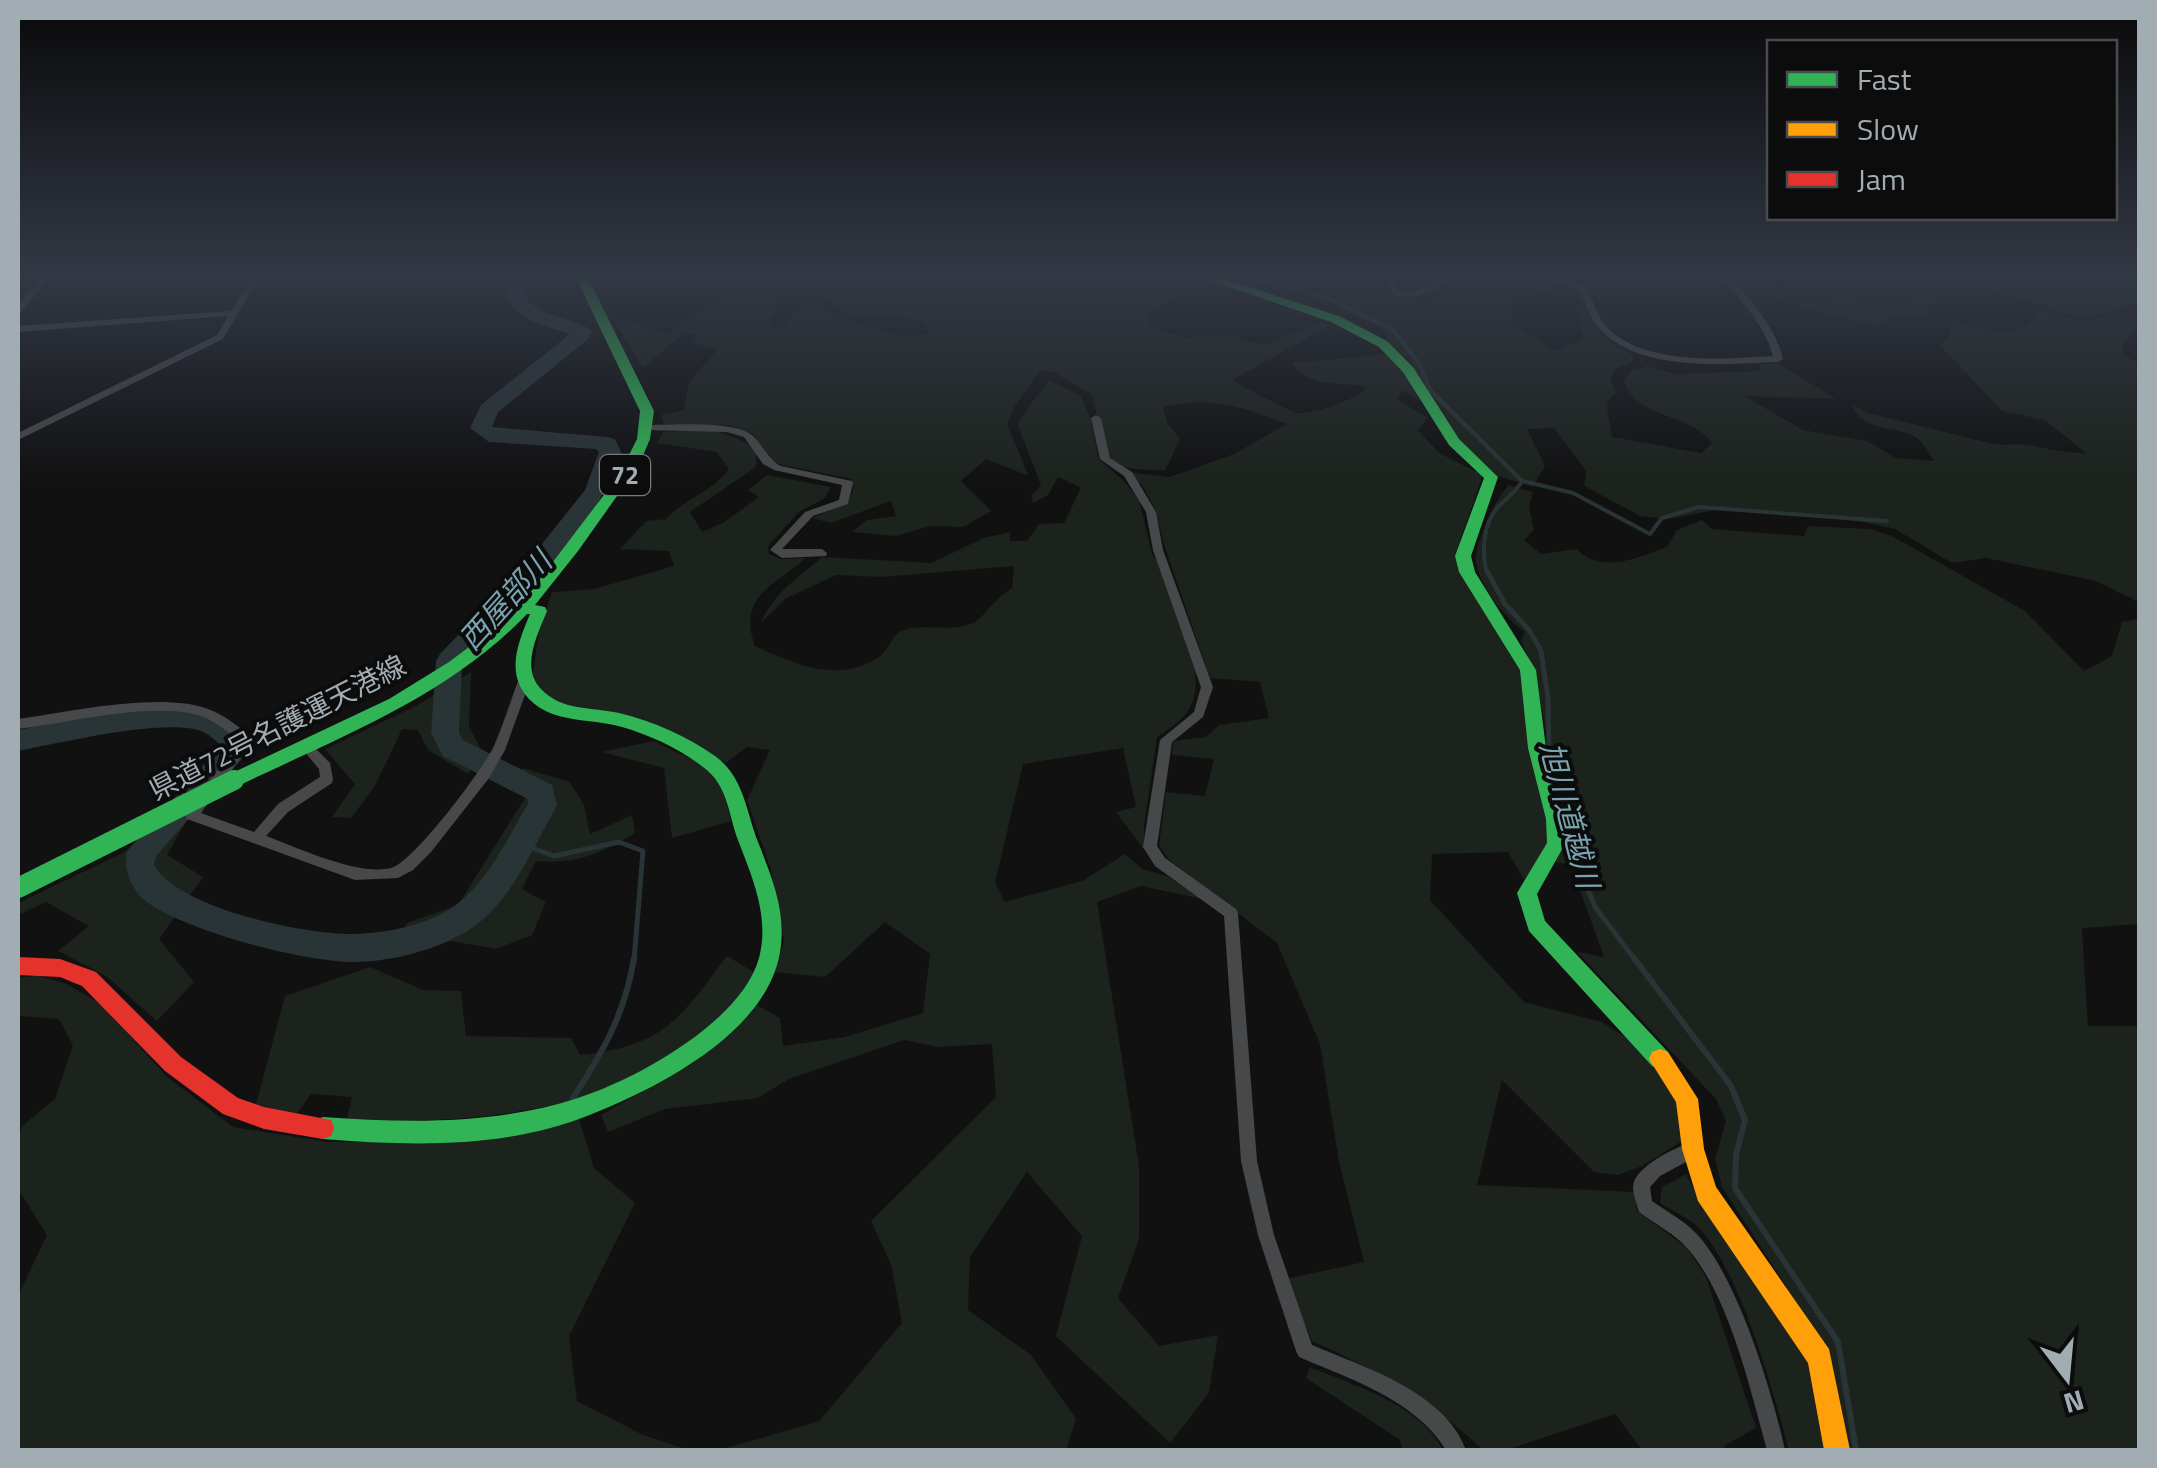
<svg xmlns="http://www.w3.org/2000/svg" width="2157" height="1468" font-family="'Titillium Web','Noto Sans JP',sans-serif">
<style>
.green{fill:#1c221c}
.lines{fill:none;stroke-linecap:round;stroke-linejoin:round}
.stream-far2{stroke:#293436;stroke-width:4}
.stream-far1{stroke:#293436;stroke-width:5}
.stream{stroke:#293436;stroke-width:6}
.river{fill:#293436;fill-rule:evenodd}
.street{fill:#46484a;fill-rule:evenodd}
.fast{fill:#30b455;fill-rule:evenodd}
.slow{fill:#ff9f0a;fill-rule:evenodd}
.jam{fill:#e5322d;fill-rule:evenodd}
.fast-bridge{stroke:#30b455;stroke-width:20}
.labels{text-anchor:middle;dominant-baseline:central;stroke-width:8;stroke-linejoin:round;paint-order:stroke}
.shield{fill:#0c0c0d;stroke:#757c81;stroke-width:2.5}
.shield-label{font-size:25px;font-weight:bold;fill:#a2acb3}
.street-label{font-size:28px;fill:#a2acb3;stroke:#0c0c0d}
.water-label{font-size:30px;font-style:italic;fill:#79a3ae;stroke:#0c0c0d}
</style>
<rect width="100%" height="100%" fill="#111112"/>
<g class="green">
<path d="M826,276H1194L1170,302L1149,312L1151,327L1185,338L1227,334L1263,345L1319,323L1331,325L1232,380C1240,385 1291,412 1297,413C1311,415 1356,400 1365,389L1360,385C1335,383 1306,386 1292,363L1388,354L1402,368L1420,401L1404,390L1397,399L1428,418L1418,430L1439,453L1483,475L1455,555L1521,670L1550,841L1524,880L1508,852L1432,854L1430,900L1524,1002L1602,1022L1635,1043L1676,1090L1682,1141L1642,1166L1618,1175L1594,1172L1502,1080L1477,1185L1635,1192L1637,1211L1686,1247L1706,1277L1756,1428L1724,1446L1726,1450H1642L1615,1414L1506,1450H1483C1431,1401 1377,1370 1312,1341L1286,1279L1364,1262L1339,1162L1320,1044L1277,943L1169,860L1159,845L1166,792L1205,796L1214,759L1172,755L1173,741L1206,737L1219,725L1269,718L1260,682L1210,678L1165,548L1155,509L1142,485L1127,472L1170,477L1234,454L1287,424C1246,407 1207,395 1163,407L1167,423L1180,439L1165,471C1152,469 1126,471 1116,464C1104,456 1097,409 1091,394L1055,373L1041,370L1014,407L1007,425L1029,476L986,459L961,481L991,511L963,527L930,526L896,536L852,532L867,520L896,516L891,501L831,523L812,518L848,503L853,491L851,479L782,465L771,459L753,434L729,425L664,424L661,415L684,410L689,382L717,350L692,342L697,335L684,333L643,368L615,322L629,320L668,335C685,317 733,288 758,286C765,286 775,289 782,290L769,320L774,331L787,325L805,297L843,319L905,337L930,333L922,320L849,315L821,297L803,292Z"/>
<path d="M1313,276H1380L1389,293L1432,302L1453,276H1537L1558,291L1511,297V323L1555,351L1584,337L1577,314L1583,306L1574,294L1550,279L1580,291L1592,324L1616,347L1633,355L1632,362L1614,370L1611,381L1616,393L1606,403L1612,437L1701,453L1712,443C1690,412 1637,420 1624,381L1631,371L1648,366L1674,374L1762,371L1758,364L1777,363L1836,399L1744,396L1803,430L1867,441L1896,458L1934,461C1928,453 1922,440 1914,436C1892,425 1861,432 1852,404L1868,413L1993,444C2005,446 2016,443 2027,445C2047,449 2066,452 2087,454L2045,420L2002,411L1940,345L1949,337L1953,321C1986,328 2020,344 2042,310C2073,324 2094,320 2127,316L2132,311L2139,323L2123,345L2124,355L2139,363V602L2096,581L1986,558L1952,563L1895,529L1863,522L1726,508L1668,519L1640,516L1584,486L1586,471L1554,428L1527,429L1545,466L1533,487L1498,476L1479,459L1456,436L1408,359L1389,343L1382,328L1336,305L1343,290Z"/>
<polygon points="1913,276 1940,276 1949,287 1919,317 1889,318 1875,326 1774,299 1764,292 1813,302 1843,296 1888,306 1915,297 1920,283"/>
<polygon points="1955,276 2139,276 2139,309 2127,303 2120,310 2076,318 2038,303 1978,288"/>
<path d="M1049,380L1081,396L1090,418L1099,460L1124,481L1139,500L1152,554L1159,563L1195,671C1199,706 1186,719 1157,737L1144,826L1145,851L1116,812L1136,807L1123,748L1023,764L995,883L1005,902L1082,881L1125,854L1142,869L1167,876L1202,899L1141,886L1097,902L1139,1166V1239L1118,1298L1159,1346L1218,1335L1209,1393L1170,1443L1056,1336L1082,1236L1027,1172L970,1257L968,1310L1031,1355L1076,1419L1066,1450H720L819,1421L902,1323L891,1264L871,1221L996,1097L992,1044L938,1047L904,1040L789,1079L758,1098L665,1109L608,1132L601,1115L692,1064L757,1005L780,1018L783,1046L845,1037L923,1013L930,954L885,922L825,977L775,972L784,941L771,870L747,800L770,750L747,747L726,763L691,742L632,718L553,703L532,679L539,631L552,592L594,589L674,566L669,551L620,549L646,521L666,519C685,498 712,492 729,469L717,452L657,443L663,432C698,430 729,427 756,451V467L690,512L702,532L723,523L759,497L748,490L767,475L831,487L825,498L799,512L768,546L769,554L780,559L806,558C774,586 737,596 755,646C794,664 839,684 879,657C890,649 890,635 904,630C927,623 951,633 973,623C985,617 994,598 1012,588L1014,566L882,577L836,575L785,599L761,623C773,593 798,578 822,557L932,563L983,538L1010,532V541H1027L1039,524L1064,523L1081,488L1058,477L1048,495L1033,503L1031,496L1041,485L1017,423Z"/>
<path d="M1509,485L1533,492L1529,507L1534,530L1524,540L1541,554L1577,549C1600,575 1640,557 1667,547L1677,530L1702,520L1712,529L1804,536L1808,526L1870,529L1892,536L2025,611L2084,671L2112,656L2122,622L2139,619V924L2082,928L2088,1026H2139V1450H1847L1826,1348L1722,1187L1715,1159L1726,1121L1716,1099L1577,952L1604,957L1571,865L1555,862C1550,789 1552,707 1521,641L1525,632C1506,620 1480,586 1476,563C1473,547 1497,495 1509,485Z"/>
<polygon points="471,672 469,727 481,749 468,774 428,750 418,730 402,729 375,786 351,818 332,817 355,784 325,749 416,706"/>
<path d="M654,741C702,766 720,763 731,821L672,838L664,768L601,752Z"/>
<path d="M523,768L570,782L584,805L590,834L632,815L635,833C598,854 579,864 536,861L522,889L546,902L532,935L496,949L451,941L396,951L407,923L458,905L527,795L506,783Z"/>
<polygon points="185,823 167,855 203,877 159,939 194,982 157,1021 106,976 58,951 89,926 46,902 18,915 18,903"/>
<path d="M727,956L759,975C732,1005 703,1038 669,1059C571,1119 456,1121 346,1122L352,1097L311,1094L295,1116L256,1104L285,996L370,967L423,990L461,991L466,1036L571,1038L580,1055C664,1046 679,1020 727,956Z"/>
<polygon points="39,976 67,984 102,1005 166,1076 233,1127 327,1142 427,1142 579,1119 594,1168 635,1203 569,1336 577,1401 643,1435 689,1450 18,1450 18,1296 47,1235 18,1189 18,1142 22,1126 55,1099 73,1045 59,1019 18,1016 18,977"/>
<path d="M1686,1174L1702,1204L1808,1359L1825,1450H1789C1773,1391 1741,1274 1700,1229C1690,1218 1672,1211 1660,1203L1662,1187Z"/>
<path d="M1310,1367C1357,1387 1418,1403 1443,1450H1402L1400,1440L1306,1378Z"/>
</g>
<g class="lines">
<g class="stream-far2">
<path d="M1248,276L1326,298L1393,330L1420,365L1430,390L1522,481C1515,493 1509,496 1500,505C1483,521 1481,553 1487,573"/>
<polyline points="1523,481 1573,493 1650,534 1662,518 1699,507 1887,521"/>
</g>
<g class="stream-far1">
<polyline points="1487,571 1505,604 1529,630 1541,651 1548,698 1549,749 1571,820 1578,864 1595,907 1636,961"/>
<polyline points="519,843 554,856 619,842 643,851 634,961"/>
</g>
<g class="stream">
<polyline points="1634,958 1731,1086 1745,1120 1736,1155 1735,1188 1838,1342 1856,1450"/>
<path d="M573,1098C603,1052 625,1014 634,958"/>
</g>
<path class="river" d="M511,276H529C508,316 572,314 592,331L588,339L498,412L492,427L607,437L615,439L621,452C593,536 521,600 462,664L459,733L463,740L552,785L557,805L553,813C530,853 510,904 469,930C437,950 391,962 353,962C304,962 180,930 143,899C130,887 123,867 127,851L221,746C215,740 209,734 201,731C162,718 61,743 18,751V730C75,719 215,680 249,744L246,754L156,856L154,865C179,909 306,935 354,934C386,933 423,926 450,909C487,885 506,840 528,804V799L443,756L431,733L436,661L440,654L526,564L585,490L599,452L596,449L489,442L470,428L481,405L570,334C543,325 509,320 505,287Z"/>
<g class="street">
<polygon points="42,276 51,276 21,312 18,312 18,305"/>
<polygon points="252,276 260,276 223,339 18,440 18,433 217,335 228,316 18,332 18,326 231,311"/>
<path d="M1383,276H1391L1399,291C1431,295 1430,276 1451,276C1433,294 1418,300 1393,295Z"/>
<path d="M1544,276H1556L1585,286C1593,297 1595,311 1602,321C1636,367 1723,359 1773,356C1765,325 1741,300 1720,276H1729C1750,298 1776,328 1783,359L1778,362C1723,364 1635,373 1596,325C1588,315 1586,301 1579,290Z"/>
<path d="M1096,415L1101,418L1110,458L1132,472L1156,512L1163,550L1213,687L1203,717L1172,742L1157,846L1165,858L1236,909L1238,913L1257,1161L1274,1235L1312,1345C1364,1367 1445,1392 1466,1450H1446C1414,1399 1352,1380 1299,1357L1296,1351L1258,1235L1241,1161L1224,916L1155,866L1143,847L1160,740L1194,712L1201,687L1153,550L1146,512L1124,476L1100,459L1091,418Z"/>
<path d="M648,425C674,425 724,421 747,432C760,438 765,457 781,466L852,481L853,483L848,504L813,516L782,549H822L827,553L826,556L782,558L770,550L805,512L839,500L842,485L774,470L763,464L744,437L727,432L645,430V426Z"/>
<path d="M524,677L530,681L505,750L489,778L431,852L413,870L398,878L355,880L187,819L185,815L187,811L239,742L238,739C226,731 212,719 198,715C149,702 68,723 18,729V719C67,712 162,691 208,709C223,714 236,725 248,734L251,743L201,813L254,832L278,804L320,777L319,769L299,745L301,742H309L330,763L333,779L332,783L288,812L266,836C299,848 357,876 391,868C413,863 484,768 494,746C503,725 510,703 518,681Z"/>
<path d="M1693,1141L1699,1143L1701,1149L1699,1155L1660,1176L1650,1187L1652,1201C1669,1213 1689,1223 1702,1240C1740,1287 1772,1391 1785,1450H1767C1750,1389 1730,1298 1688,1249C1675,1234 1655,1224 1639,1212C1637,1205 1633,1194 1633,1187C1634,1166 1676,1148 1693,1141Z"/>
</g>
<g class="fast">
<path d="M575,276H587L654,411L650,439L639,465L578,551L535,605L545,607L547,611C538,634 520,667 541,689C561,711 592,707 619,713C652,721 687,736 715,756C744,777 746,811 758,842C771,875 785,908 781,945C773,1029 662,1086 592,1114C507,1149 413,1146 323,1139L315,1136L312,1128L315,1120L323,1117C409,1123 495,1125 578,1098C637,1079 742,1021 759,958C770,917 752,877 738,840C728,813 728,785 703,767C680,749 650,735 622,727C591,718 553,724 529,699C505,673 518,643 530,614H527C449,696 340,737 240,785H228L225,780L228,775L389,699L449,662L477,641L540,579L619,475L637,439L640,411Z"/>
<polygon points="1197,276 1215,276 1339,316 1387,341 1413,367 1459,439 1498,477 1471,556 1475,572 1536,670 1546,748 1564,819 1565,844 1537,894 1545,921 1668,1052 1671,1059 1668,1066 1660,1069 1652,1066 1529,931 1517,893 1547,843 1546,819 1528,748 1520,670 1459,572 1455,556 1484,478 1449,445 1403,372 1379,347 1331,322"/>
</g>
<polygon class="slow" points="1660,1049 1668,1052 1698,1099 1704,1149 1716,1187 1829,1349 1850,1450 1824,1450 1808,1363 1698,1201 1682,1149 1676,1102 1649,1059 1652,1052"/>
<polygon class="jam" points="18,957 60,959 96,972 181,1057 238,1098 264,1107 331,1120 334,1128 331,1136 323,1139 264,1129 223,1114 165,1071 82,986 60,977 18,975"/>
<polyline class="fast-bridge" points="18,888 234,780"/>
</g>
<linearGradient id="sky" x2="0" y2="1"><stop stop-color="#09090a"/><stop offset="0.57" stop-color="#323844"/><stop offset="1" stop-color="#323844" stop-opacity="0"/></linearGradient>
<rect width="2157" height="482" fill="url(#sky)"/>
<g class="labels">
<rect class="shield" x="600" y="455" width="50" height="40" rx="8"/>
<g class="shield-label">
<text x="625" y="475">72</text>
</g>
<g class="street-label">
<text transform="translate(277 727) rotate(-27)">県道72号名護運天港線</text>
</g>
<g class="water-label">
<text transform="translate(505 600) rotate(-48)">西屋部川</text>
<text transform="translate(1570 815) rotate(75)">旭川道越川</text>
</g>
</g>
<rect width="2157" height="1468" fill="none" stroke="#a2acb3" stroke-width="40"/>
<rect x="1767" y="40" width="350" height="180" fill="#0c0c0d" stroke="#484c4f" stroke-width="2.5"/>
<rect x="1787" y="72" width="50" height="15" fill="#30b455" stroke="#484c4f" stroke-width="2.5"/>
<text x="1857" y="90" font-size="30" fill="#a2acb3">Fast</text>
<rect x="1787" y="122" width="50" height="15" fill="#ff9f0a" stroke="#484c4f" stroke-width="2.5"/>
<text x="1857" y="140" font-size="30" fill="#a2acb3">Slow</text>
<rect x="1787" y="172" width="50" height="15" fill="#e5322d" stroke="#484c4f" stroke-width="2.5"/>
<text x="1857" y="190" font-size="30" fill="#a2acb3">Jam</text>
<g transform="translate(2067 1378) rotate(164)" stroke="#0c0c0d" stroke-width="8" paint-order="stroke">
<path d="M0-8L18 38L0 25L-18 38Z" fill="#a2acb3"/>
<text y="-15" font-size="28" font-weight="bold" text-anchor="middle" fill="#a2acb3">N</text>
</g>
</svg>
